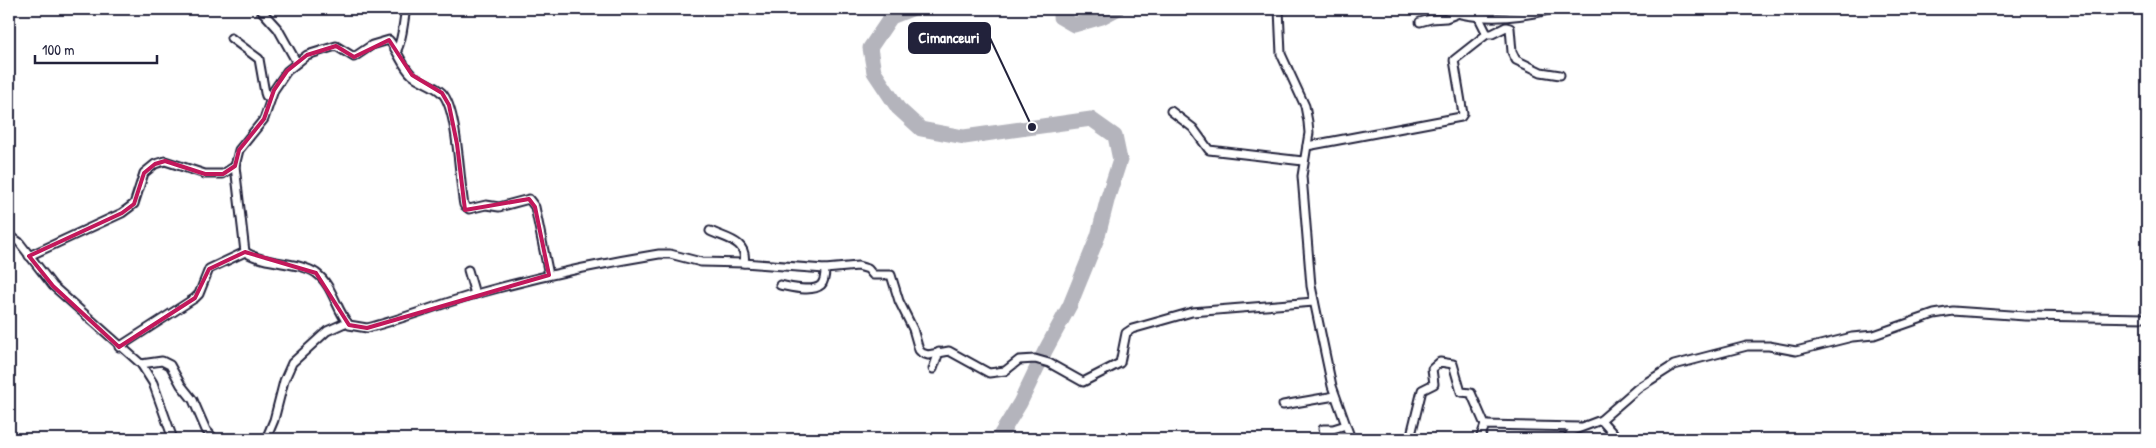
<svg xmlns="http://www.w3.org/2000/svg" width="2156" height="448" font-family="'Patrick Hand',sans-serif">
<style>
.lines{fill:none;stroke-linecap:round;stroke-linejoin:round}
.river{stroke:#b4b4bc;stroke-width:15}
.minor-casing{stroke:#22223b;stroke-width:11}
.minor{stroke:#fff;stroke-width:7}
.marked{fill:none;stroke:#c2185b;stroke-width:4;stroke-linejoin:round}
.leader{fill:none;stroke:#22223b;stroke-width:2}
.callout-dot{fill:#22223b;stroke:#fff;stroke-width:2}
.callout{fill:#22223b;stroke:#22223b;stroke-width:2}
.callout-label{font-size:15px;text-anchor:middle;font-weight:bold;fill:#fff}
</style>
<rect width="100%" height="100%" fill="#fff"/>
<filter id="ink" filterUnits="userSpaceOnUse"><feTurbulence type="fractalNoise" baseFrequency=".02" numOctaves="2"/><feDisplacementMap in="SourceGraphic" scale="10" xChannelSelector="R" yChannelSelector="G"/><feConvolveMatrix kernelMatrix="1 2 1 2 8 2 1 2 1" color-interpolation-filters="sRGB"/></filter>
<g filter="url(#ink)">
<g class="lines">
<g class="river">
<polyline points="911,9 891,17 870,48 874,72 898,108 921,129 964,137 1091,119 1115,136 1120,160 1108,197 1098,236 1070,305 1045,351 1020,403 998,439"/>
<polyline points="1060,9 1060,17 1074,25 1102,17 1117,9"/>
</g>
<defs>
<g id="minor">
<polyline points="260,9 278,29 297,63"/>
<polyline points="1279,9 1281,54 1305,106 1308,122 1309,133 1302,176 1311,286 1332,386 1351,439"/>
<path d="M1457,9L1461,14C1490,20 1524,17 1553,9"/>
<polyline points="1478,16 1487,34 1492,34 1506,27 1510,28 1512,52 1516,60 1541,72 1560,75"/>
<polyline points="1420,22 1431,19 1446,18 1459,13"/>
<polyline points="231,38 259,59 265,93 266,96 272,94"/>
<path d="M397,50C403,38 403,23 406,9"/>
<polyline points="1171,111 1193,128 1209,150 1303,161"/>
<polyline points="1307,146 1461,117 1463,114 1454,60 1487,34"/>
<path d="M710,231C727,239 748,241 744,263"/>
<polyline points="9,235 19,242 53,286 141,364 153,383 173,439"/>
<path d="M245,252C266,265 298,261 316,273C333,285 336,310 349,325L367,328C404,319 439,304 476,294C537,277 597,264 659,254H670L701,262L744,263L825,269L858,266L868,269L873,275H891L899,301L913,329L919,350L922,353L928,355L949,351L989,373L1005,371L1019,360L1035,359L1049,363L1083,382L1120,363L1126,333L1132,329L1192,312L1314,302"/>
<path d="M245,252L235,166L239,150L264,119L274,90L287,71L307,55L336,46L354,57L372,45L389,40C398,51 402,66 412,75C421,82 434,85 442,93C458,110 459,180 464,205L469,209L486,205L499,207L529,199L535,207L549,275"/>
<polyline points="29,256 122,213 134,204 144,173 155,164 165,161 205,174 223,174 235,166"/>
<polyline points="468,270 475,294"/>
<path d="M780,285C791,287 812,293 821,285C825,281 825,274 825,269"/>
<polyline points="119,347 195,298 199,294 209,269 245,252"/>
<polyline points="141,364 162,361 170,365 181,385 193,400 206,430 214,439"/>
<polyline points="933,369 939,352"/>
<polyline points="1283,405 1335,396"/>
<polyline points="1601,420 1618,439"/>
<polyline points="1323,429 1333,429 1346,425"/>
<polyline points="266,439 274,420 284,381 292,363 327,331 347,322"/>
<polyline points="1410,439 1422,390 1434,384 1432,369 1440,362 1453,364 1461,392 1471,393 1485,425"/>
<polyline points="1480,439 1485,425 1580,427"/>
<polyline points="1567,439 1572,431 1601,420 1638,388 1674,365 1747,346 1769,346 1796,351 1852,337 1874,335 1934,314 1953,311 2025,316 2147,318"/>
</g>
</defs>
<use href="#minor" class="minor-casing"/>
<use href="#minor" class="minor"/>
</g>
</g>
<path class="marked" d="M389,40L412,75L442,93L449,105L457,144L465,210L529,199L535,207L549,275L367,328L349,325L316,273L245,252L209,269L195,298L119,347L53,286L29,256L122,213L134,204L144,173L155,164L165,161L205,174H223L235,166L239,150L264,119L274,90L287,71L307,55L336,46L354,57Z"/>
<path class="leader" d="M1032 127L990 38"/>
<circle class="callout-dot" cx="1032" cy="127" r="5"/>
<rect class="callout" x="909" y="23" width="81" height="30" rx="5"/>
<g class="callout-label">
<text x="949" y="43">Cimanceuri</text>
</g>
<rect width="2156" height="448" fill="none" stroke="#fff" stroke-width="30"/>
<rect x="15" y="15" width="2126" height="418" fill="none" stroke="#22223b" stroke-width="2" filter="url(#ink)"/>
<path d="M35 55v8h122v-8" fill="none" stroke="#22223b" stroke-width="2.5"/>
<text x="42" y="55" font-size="15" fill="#22223b" stroke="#ffffff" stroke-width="4" paint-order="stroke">100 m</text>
</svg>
